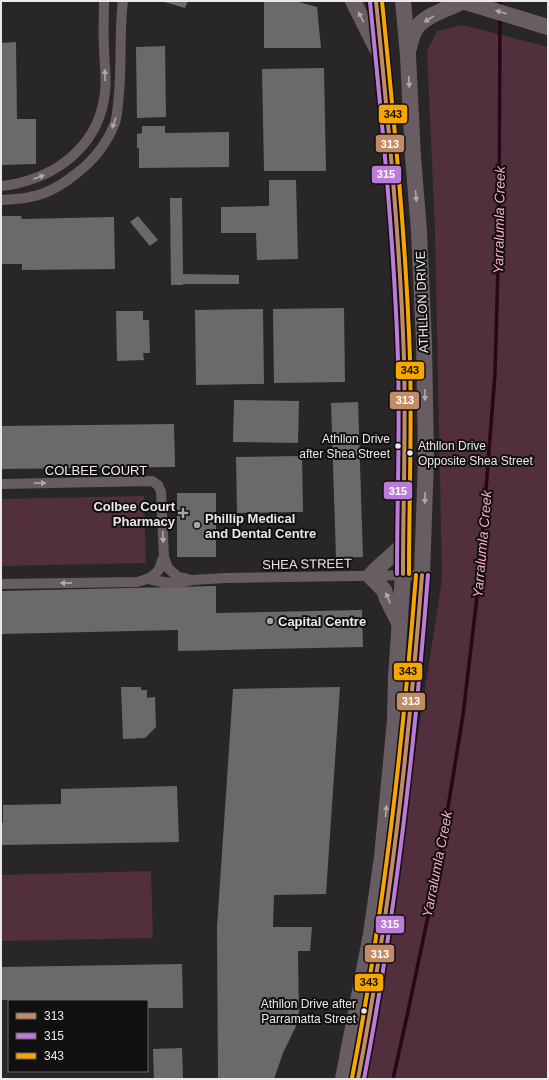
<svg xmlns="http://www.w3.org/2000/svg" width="549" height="1080" font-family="Arial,sans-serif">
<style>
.green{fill:#512f3c}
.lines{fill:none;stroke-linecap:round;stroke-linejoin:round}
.stream{stroke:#2b0518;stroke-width:3.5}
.building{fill:#6b696a}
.street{stroke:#675d61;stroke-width:10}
.primary{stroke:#685d62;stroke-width:16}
.bus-1-casing{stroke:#110f0f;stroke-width:7}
.bus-2-casing{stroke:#110f0f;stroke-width:7}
.bus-3-casing{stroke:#110f0f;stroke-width:7}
.bus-1{stroke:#c18c65;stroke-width:4}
.bus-2{stroke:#bd7bd9;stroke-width:4}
.bus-3{stroke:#f7a600;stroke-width:4}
.oneway{fill:#b0a9ac}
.bus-dot{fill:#ebe8e9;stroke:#110f0f;stroke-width:1.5}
.poi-dot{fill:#a7a4a5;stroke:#110f0f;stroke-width:1.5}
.labels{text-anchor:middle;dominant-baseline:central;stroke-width:4;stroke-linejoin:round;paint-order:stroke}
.bus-label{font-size:12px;fill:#ebe8e9;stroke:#110f0f;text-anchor:end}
.street-label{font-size:13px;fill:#ebe8e9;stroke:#110f0f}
.poi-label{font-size:13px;font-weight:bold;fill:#ebe8e9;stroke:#110f0f;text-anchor:start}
.water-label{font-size:14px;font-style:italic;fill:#f8abc8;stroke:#110f0f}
.line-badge{stroke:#110f0f;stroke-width:1.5}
.badge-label{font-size:11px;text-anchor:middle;font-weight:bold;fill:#fff}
.pale-badge-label{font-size:11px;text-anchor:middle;font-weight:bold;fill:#111}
</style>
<rect width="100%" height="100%" fill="#282627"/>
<g class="green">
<polygon points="462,25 548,47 548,1079 367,1079 378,1026 397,901 413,767 442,579 435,231 427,51 437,31"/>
<polygon points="144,496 146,563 1,566 1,499"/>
<polygon points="151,871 153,938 1,941 1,875"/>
</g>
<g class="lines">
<g class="stream">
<polyline points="500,8 500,1"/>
<polyline points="393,1079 407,1016 438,869 463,715 479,580 495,373 499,232 500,17"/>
</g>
</g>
<g class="building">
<polygon points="161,1 188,1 185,8"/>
<polygon points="264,1 295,1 317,7 321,48 264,48"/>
<polygon points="16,42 17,119 36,119 36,164 1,165 1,43"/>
<polygon points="165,46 166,117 137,118 136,47"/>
<polygon points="324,68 326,171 264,171 262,69"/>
<polygon points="142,126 165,126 165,133 229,132 229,167 139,168 139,148 137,148 137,134 142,133"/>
<polygon points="269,180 296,180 298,259 257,260 256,233 221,233 221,207 269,206"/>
<polygon points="170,198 182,198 183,274 239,275 239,284 183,284 183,285 171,285"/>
<polygon points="1,216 21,216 22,219 114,217 115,269 22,270 22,264 1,264"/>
<polygon points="138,216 158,240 150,246 130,222"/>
<polygon points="344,308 345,382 274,383 273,309"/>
<polygon points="263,309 264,384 196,385 195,310"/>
<polygon points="116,311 143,311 143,320 149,320 150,353 143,353 144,360 117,361"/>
<polygon points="234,400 299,401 298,443 233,442"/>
<polygon points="358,402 363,557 336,558 331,403"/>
<polygon points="174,424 175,467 1,469 1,426"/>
<polygon points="302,456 303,512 237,513 236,457"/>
<rect x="177" y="493" width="39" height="64"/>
<polygon points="216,586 216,613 362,610 363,647 178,651 178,630 1,634 1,591"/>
<polygon points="121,687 141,687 141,690 147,690 147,698 155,697 156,727 145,738 123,739"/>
<polygon points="340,687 326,894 274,895 273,927 312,927 310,951 298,951 299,1020 283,1053 274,1079 218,1079 217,927 233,689"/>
<polygon points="177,786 179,842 1,845 1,823 3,823 3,805 61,804 61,789"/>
<polygon points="182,964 183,1008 147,1008 147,1001 8,1001 8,1000 1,1000 1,967"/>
<polygon points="182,1048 183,1079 154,1079 153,1049"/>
</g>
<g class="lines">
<g class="street">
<path d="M1,186C7,185 13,185 19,183C64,172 100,141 105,92C107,77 104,62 104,47C103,32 104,16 104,1"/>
<path d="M1,200C34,199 51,194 77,173C94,160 107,143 115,123C118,113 118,102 119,93C122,62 119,31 123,1"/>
<path d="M1,484L152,481L158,485L161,492L164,557C161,561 161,565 159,569C155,577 145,580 137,582L1,584"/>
<polyline points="164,557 168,568 178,577 188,579"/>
<polyline points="148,579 163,582 177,583 192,580 226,578 422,575"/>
</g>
<g class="primary">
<polyline points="353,1 377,49"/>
<polyline points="462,1 548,27"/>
<path d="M409,48C411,41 412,33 417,27C428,14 448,9 464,1"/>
<path d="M399,623L387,599L384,590L370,576C380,564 393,556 403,544"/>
<polyline points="343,1079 371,934 382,857 395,720 396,677 403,574 405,446 404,361 400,276 376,1"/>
<polyline points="358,1079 371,1011 394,859 415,669 422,575 426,459 424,342 419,231 413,157 408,56 403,1"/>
</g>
<defs>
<g id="bus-1">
<path d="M376,1C388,120 400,240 404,359C406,431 403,503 403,574"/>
<path d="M358,1079C390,912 409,744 422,575"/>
</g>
<g id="bus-2">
<path d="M370,2C382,121 394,240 398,360C400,431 397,503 397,574"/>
<path d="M364,1079C396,913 415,744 428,575"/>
</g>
<g id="bus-3">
<path d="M382,1C394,120 406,240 410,359C412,431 409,503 409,574"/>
<path d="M352,1078C384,912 403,743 416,575"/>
</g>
</defs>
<use href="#bus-1" class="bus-1-casing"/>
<use href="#bus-2" class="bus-2-casing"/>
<use href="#bus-3" class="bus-3-casing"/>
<use href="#bus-1" class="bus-1"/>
<use href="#bus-2" class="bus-2"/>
<use href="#bus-3" class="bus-3"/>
</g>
<defs><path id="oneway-solid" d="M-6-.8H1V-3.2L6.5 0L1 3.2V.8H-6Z"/></defs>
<g class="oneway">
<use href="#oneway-solid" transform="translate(501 12) rotate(-164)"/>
<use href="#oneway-solid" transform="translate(361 17) rotate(-116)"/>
<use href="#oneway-solid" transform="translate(429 19) rotate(148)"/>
<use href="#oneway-solid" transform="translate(105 75) rotate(-91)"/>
<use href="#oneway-solid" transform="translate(409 82) rotate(87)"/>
<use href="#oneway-solid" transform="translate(114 123) rotate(109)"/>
<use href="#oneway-solid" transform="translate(39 177) rotate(-20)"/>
<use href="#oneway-solid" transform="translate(416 196) rotate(85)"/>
<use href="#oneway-solid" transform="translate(425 395) rotate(89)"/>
<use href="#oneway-solid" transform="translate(40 483) rotate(-1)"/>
<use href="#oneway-solid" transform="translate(425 498) rotate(92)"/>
<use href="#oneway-solid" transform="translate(163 537) rotate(88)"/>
<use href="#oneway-solid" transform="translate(66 583) rotate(179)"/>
<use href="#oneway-solid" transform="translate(388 598) rotate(-112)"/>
<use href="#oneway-solid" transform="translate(386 811) rotate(-84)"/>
</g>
<g class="bus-dot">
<circle cx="398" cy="446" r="3.5"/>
<circle cx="410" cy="453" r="3.5"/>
<circle cx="364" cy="1011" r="3.5"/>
</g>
<g class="poi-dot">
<path d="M181 507h4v4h4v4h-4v4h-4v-4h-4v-4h4z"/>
<circle cx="197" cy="525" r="4"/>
<circle cx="270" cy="621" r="4"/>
</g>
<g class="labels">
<g class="bus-label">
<text x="390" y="439">Athllon Drive<tspan x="390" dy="15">after Shea Street</tspan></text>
<text x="418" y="446" text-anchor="start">Athllon Drive<tspan x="418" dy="15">Opposite Shea Street</tspan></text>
<text x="356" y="1004">Athllon Drive after<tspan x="356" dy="15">Parramatta Street</tspan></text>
</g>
<g class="street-label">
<text transform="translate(422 302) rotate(-92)">ATHLLON DRIVE</text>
<text x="96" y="470">COLBEE COURT</text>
<text transform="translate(307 564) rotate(-1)">SHEA STREET</text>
</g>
<g class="poi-label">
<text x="175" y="506" text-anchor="end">Colbee Court<tspan x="175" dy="15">Pharmacy</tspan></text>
<text x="205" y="518">Phillip Medical<tspan x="205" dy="15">and Dental Centre</tspan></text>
<text x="278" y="621">Capital Centre</text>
</g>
<g class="water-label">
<text transform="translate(499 220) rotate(-89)">Yarralumla Creek</text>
<text transform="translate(482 544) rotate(-85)">Yarralumla Creek</text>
<text transform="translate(437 864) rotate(-79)">Yarralumla Creek</text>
</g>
</g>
<g class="line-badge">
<rect x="378" y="104" width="30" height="20" rx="4" fill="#f7a600"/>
<rect x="375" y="134" width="30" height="19" rx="4" fill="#c18c65"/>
<rect x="371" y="165" width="31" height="19" rx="4" fill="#bd7bd9"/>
<rect x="395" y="361" width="30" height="19" rx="4" fill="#f7a600"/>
<rect x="389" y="391" width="31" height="19" rx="4" fill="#c18c65"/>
<rect x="383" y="481" width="30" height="19" rx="4" fill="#bd7bd9"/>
<rect x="393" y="662" width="30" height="19" rx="4" fill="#f7a600"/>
<rect x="396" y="692" width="30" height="19" rx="4" fill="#c18c65"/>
<rect x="375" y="915" width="30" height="19" rx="4" fill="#bd7bd9"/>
<rect x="364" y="944" width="31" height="19" rx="4" fill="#c18c65"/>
<rect x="354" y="973" width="30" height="19" rx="4" fill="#f7a600"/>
</g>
<g class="badge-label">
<text x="390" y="148">313</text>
<text x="386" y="178">315</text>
<text x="405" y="404">313</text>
<text x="398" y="495">315</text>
<text x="411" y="705">313</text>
<text x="390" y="928">315</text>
<text x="380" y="958">313</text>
</g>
<g class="pale-badge-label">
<text x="393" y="118">343</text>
<text x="410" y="374">343</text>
<text x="408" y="675">343</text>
<text x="369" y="986">343</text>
</g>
<rect width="549" height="1080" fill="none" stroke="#ebe8e9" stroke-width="4"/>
<rect x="8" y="1000" width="140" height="72" fill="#110f0f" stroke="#686666"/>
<rect x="16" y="1013" width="20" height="6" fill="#c18c65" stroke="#686666"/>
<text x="44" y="1020" font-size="12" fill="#ebe8e9">313</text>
<rect x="16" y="1033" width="20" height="6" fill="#bd7bd9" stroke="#686666"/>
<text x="44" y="1040" font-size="12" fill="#ebe8e9">315</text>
<rect x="16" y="1053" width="20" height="6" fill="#f7a600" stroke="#686666"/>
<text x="44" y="1060" font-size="12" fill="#ebe8e9">343</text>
</svg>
